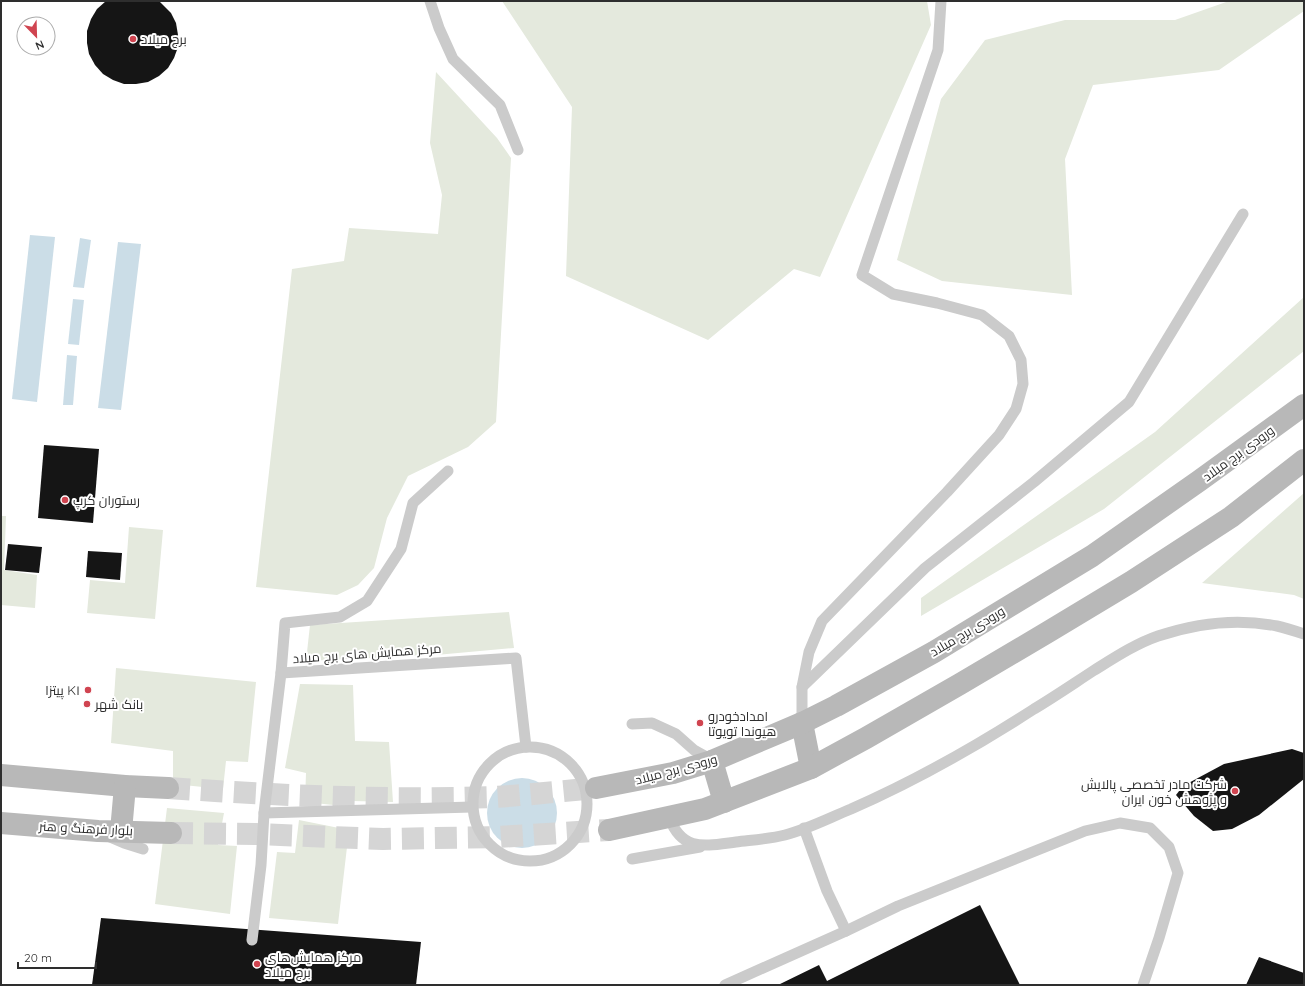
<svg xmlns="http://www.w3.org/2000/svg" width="1305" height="986" font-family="Quicksand,Cairo,sans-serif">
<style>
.green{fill:#e4e9dd}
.water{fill:#cbdde7}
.building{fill:#151515}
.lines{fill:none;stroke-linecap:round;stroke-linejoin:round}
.secondary-tunnel{stroke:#d5d5d5;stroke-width:22;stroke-dasharray:22 11;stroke-linecap:butt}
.lane{stroke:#cbcbcb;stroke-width:11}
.secondary{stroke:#b8b8b8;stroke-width:22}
.poi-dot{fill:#d04450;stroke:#fff;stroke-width:1.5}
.labels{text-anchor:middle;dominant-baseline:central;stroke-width:4;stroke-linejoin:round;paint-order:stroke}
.poi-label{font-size:13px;fill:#2e2e2e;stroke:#fff;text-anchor:start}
.street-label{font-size:13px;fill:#2e2e2e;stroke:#fff}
</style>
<rect width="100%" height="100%" fill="#fff"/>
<g class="green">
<polygon points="502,1 927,1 931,25 820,277 794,269 708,340 566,276 572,107"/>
<polygon points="1229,1 1304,1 1304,11 1219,70 1093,85 1065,159 1072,295 942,281 897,260 941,99 985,40 1065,20 1175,20"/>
<polygon points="436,72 497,138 511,158 496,422 468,447 408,476 387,518 374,568 358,585 337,595 256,587 292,269 344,261 349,228 438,234 442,195 430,143"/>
<polygon points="1304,297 1304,351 1104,509 921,616 921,598 1155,432"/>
<polygon points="1304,493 1304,599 1294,595 1202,583"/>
<polygon points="1,516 6,516 4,570 37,575 35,608 1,605"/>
<polygon points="129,527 163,530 155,619 87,613 90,580 125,583"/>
<polygon points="509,612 514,648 436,655 306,661 310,625"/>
<polygon points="116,668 256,682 248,762 226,761 223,789 173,784 173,751 111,743"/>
<polygon points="300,684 353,685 355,741 389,742 393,802 353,801 352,807 305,802 306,773 285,768"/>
<polygon points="167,808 224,813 218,845 237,846 230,914 155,904"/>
<polygon points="299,820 349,830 338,924 269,918 277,852 295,853"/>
</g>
<g class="water">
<polygon points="30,235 55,237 37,402 12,399"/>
<polygon points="80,238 91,240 84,288 73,287"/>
<polygon points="118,242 141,244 121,410 98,408"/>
<polygon points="73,299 84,300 79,345 68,344"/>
<polygon points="67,355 77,356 73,405 63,405"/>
<circle cx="522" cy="813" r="35"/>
</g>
<g class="building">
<polygon points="106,1 159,1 171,13 176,23 178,35 178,47 174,58 168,68 159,76 148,82 136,84 124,84 113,80 103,74 95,65 89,54 87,43 87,31 91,19 97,9"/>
<polygon points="44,445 99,449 93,523 38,518"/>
<polygon points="8,544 42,547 39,573 5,570"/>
<polygon points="88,551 122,553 120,580 86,577"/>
<polygon points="1292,749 1304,753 1304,779 1259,815 1232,829 1213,831 1194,816 1176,795 1183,786 1224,764"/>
<polygon points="980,905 1020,985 778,985 819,965 827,981"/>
<polygon points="101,918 421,942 416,985 92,985"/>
<polygon points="1259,957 1304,973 1304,985 1246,985"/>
</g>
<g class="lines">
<g class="secondary-tunnel">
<path d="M168,788C276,795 385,801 494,797C528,795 562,791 596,788"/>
<polyline points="171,833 256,834 383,839 498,837 609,830"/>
</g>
<g class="lane">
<polyline points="430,1 439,28 453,59 500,105 518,150"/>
<polyline points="281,673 285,623 340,617 367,601 401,549 413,503 448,471"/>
<polyline points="802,687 925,568 1034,482 1129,402 1243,214"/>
<polyline points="802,723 802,687 809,652 822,621 947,492 999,435 1016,409 1023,384 1021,360 1009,336 982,315 937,303 893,294 862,275 938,50 941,1"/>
<polyline points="632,724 652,723 676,734 694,750 712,760"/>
<circle cx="530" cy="804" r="57"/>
<polyline points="264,813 472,807"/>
<path d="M669,817C682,852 704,846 736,842C752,840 769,839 785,835C808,829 829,818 851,809C915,781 975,747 1034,709C1054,697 1073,684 1093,671C1114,658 1135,644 1158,636C1197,623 1237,618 1277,626C1286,628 1295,631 1304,634"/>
<polyline points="804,828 827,891 846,931"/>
<polyline points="110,837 124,843 143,849"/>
<polyline points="632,859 700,847"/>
<polyline points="252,940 261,865 264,813 281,673 516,658 526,747"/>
<polyline points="725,985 846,931 898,906 1085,831 1120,823 1150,828 1169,847 1178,873 1159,938 1143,985"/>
</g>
<g class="secondary">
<polyline points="802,723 811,768"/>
<polyline points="712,761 724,802"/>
<polyline points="1,775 125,786 168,788"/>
<polyline points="596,788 673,773 712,761 802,723 836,706 934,652 1092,556 1199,481 1304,405"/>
<polyline points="1,823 98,831 171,833"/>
<polyline points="609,830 705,809 811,768 866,738 960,684 1048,632 1131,582 1231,517 1304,460"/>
<polyline points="121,831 125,786"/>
</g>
</g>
<g class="poi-dot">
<circle cx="133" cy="39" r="4"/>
<circle cx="65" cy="500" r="4"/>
<circle cx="88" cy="690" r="4"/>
<circle cx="87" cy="704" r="4"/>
<circle cx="700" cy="723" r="4"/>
<circle cx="1235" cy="791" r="4"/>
<circle cx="257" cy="964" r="4"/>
</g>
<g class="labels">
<g class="poi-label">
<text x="141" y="39">برج میلاد</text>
<text x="73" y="500">رستوران کرپ</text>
<text x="80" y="690" text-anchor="end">پیتزا K۱</text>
<text x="95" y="704">بانک شهر</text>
<text x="708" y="716">امدادخودرو<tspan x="708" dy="15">هیوندا تویوتا</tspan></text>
<text x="1227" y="784" text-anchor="end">شرکت مادر تخصصی پالایش<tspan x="1227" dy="15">و پژوهش خون ایران</tspan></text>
<text x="265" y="957">مرکز همایش‌های<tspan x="265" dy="15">برج میلاد</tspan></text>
</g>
<g class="street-label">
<text transform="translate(1238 453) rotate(-36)">ورودی برج میلاد</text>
<text transform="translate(967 631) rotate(-31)">ورودی برج میلاد</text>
<text transform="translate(367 653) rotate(-4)">مرکز همایش های برج میلاد</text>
<text transform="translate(676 769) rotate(-15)">ورودی برج میلاد</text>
<text transform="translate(86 828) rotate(3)">بلوار فرهنگ و هنر</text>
</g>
</g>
<rect width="1305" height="986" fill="none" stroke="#2e2e2e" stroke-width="4"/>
<g transform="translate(36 36) rotate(157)"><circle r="19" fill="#ffffff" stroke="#ababab"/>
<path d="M0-3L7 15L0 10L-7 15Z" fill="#d04450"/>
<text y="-6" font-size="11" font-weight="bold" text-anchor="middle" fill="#2e2e2e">N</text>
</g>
<path d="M18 962v6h78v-6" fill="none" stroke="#2e2e2e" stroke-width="2"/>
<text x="24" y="962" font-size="12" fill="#2e2e2e" stroke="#ffffff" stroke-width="3" paint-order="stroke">20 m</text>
</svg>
